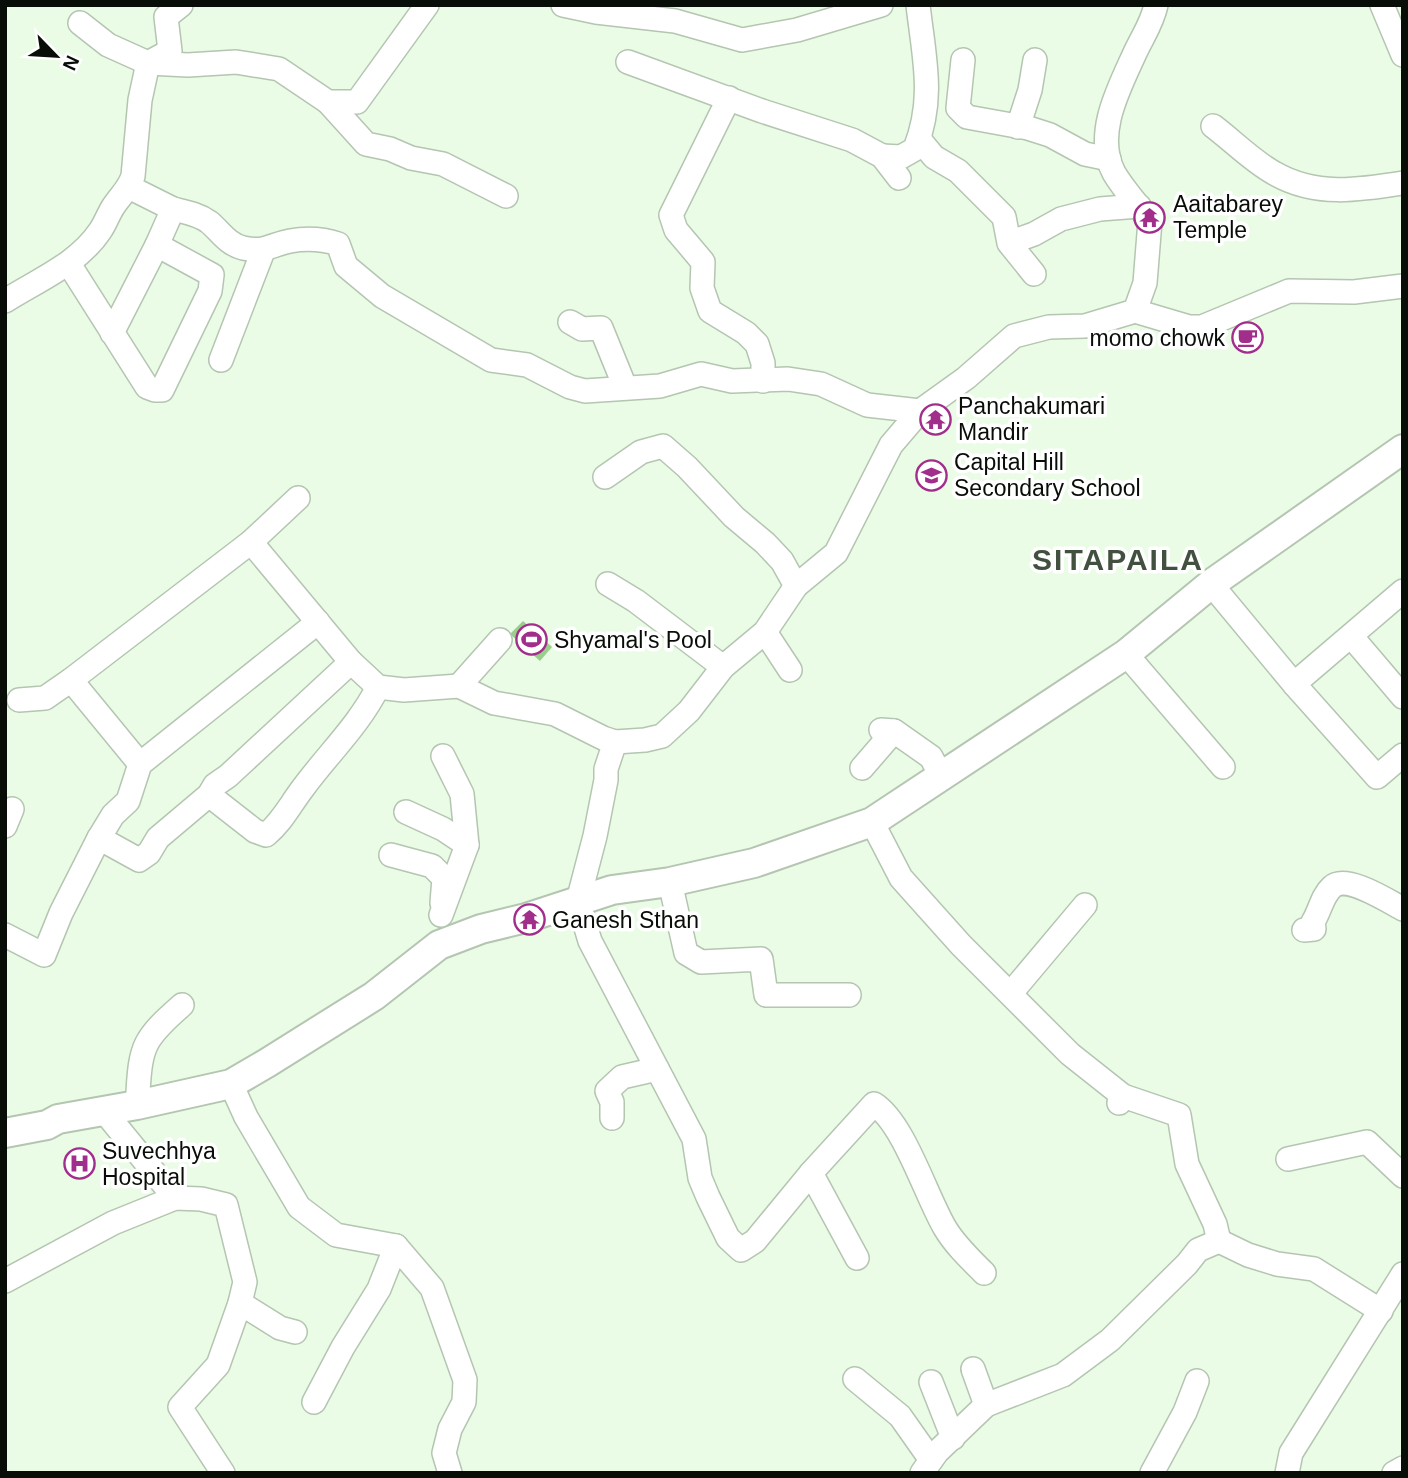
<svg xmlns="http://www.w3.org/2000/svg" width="1408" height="1478" font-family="Helvetica,sans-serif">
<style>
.water{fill:#97cf8b}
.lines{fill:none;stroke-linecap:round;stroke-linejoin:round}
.minor-casing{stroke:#b4c5b1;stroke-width:26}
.major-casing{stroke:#b4c5b1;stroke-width:32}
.minor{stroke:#fff;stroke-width:23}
.major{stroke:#fff;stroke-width:28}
.labels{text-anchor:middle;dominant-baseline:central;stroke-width:7;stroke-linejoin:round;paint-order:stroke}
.poi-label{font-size:23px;fill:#080d07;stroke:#fff;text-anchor:start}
.district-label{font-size:30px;font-weight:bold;letter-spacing:2px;fill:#42503f;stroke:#fff}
</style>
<rect width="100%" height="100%" fill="#eafce6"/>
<polygon class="water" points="523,621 552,647 540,661 510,634"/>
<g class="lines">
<defs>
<g id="minor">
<polyline points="563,5 596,12 675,21 742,40 797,30 881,5"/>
<polyline points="1382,5 1403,55"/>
<polyline points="80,23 108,45 148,63 188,65 236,62 279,69 328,102 357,102 427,5"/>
<polyline points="963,60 958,108 967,117 1028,128 1050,135 1085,154 1109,159"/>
<polyline points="628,62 762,111 852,140 882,156 899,178"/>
<polyline points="729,98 671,215 676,230 703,262 702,288 710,311 746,333 757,344 763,363 763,381"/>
<polyline points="328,102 366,144 390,149 411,158 443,164 506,196"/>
<path d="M1213,126C1233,141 1252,161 1274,173C1315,197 1359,190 1403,183"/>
<polyline points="1018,127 1030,90 1035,60"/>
<polyline points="919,139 934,157 958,171 1004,217 1009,243 1034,274 1009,243 1034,234 1061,219 1100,209 1139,206"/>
<path d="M882,156L901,157L915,149C935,98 924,58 918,5"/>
<polyline points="129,187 173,209 157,245"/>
<path d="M173,209C185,212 198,214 209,222C220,231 227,244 243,248C266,253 269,245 290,241C307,238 323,239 338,244L346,266L382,296L491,360L527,365L570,387L585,391L660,386L701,374L732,381L788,379L821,384L867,405L920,411"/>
<polyline points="69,264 147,387 155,390 162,390 210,291 212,275 157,245 112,333"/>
<path d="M5,301C38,280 78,264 100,231C105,224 108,215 113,207C120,196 129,189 133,176L140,100L148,63L170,51L166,17L181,5"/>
<polyline points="1135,311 1189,327 1202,327 1289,291 1354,292 1403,286"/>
<polyline points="570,322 582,329 601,328 625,387"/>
<polyline points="221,360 263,251"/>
<polyline points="605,477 641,452 663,446 687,467 734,517 765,543 782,561 796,586"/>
<path d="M251,542L351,662L378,687L404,690L459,686L494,703L555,714L603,738L615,742L645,740L662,736L689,711L723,667L765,632L796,586L836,553L891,445L920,411L966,378L1014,336L1049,327L1085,326L1135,311L1145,283L1150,221C1139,206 1124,190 1114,173C1094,135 1118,90 1134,55C1142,37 1152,24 1156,5"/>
<polyline points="608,584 636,601 723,667"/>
<polyline points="1211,584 1294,684"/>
<polyline points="1403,591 1294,684 1377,777 1403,755"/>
<polyline points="765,632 790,670"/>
<polyline points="1351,636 1403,697"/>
<polyline points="1126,654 1223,767"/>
<polyline points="71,680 140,764"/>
<polyline points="459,686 500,640"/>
<polyline points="19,700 45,698 71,680 251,542 298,498"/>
<polyline points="881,730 894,731 931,757 941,776"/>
<path d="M615,742L606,769V780L595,836L578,901L590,941L694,1139L700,1178L708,1197L728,1238L741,1250L755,1241L811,1173L874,1104C904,1123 926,1196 945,1228C955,1245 970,1259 984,1273"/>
<polyline points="862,768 894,731"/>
<path d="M209,795L255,831L266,835C282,822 290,805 303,788C328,754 359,725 378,687"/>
<polyline points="406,812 443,829 467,845"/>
<polyline points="872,822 901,878 961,945 1070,1054 1123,1096 1119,1103"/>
<polyline points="5,826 12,809"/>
<polyline points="99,838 139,860 149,853 158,838 209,795 215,785 228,776 351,662"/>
<polyline points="391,855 432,866 444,878 442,903"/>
<polyline points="670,882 686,953 701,962 761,959 766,995 849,995"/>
<polyline points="441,915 467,845 462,794 443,756"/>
<path d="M1304,930L1314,929L1313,922C1320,911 1322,896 1332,887C1346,874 1388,901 1403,909"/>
<polyline points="5,935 44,955 61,913 99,838 113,815 128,801 140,764 318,622"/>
<polyline points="1011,993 1085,905"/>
<polyline points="231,1084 246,1117 299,1207 336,1235 396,1246"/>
<polyline points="1123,1096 1179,1115 1187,1164 1215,1224 1219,1241"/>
<path d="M137,1105C139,1086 138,1060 147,1043C155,1028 170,1016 182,1005"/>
<polyline points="104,1111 175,1198"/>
<polyline points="612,1118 612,1102 607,1091 622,1077 657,1069"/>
<polyline points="1288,1159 1367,1142 1403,1176"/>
<polyline points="811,1173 857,1258"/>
<polyline points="5,1281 113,1223 175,1198 201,1199 226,1205 245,1282 240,1303 218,1365 180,1407 223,1473"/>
<polyline points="240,1303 280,1328 295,1332"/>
<polyline points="973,1369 986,1405"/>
<polyline points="855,1379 900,1416 931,1460"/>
<polyline points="931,1382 953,1438"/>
<polyline points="314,1402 343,1347 379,1289 396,1246 432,1288 465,1380 464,1402 450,1429 444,1453 450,1473"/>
<polyline points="922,1473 937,1452 986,1405 1063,1375 1110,1340 1187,1264 1198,1250 1219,1241 1248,1255 1277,1264 1314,1269 1381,1311"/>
<polyline points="1152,1473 1185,1412 1197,1381"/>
<polyline points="1287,1473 1291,1453 1403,1274"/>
<polyline points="1394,1473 1403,1468"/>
</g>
<polyline id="major" points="5,1133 47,1125 58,1119 137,1105 231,1084 267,1063 374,996 439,945 481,929 526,918 612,890 670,882 754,863 872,822 1126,654 1211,584 1403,449"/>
</defs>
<use href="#minor" class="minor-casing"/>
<use href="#major" class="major-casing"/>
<use href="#minor" class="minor"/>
<use href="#major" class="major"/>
</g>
<defs>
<symbol id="temple-ring" viewBox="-11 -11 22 22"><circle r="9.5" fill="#fff" stroke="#a02e8a" stroke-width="1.5"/><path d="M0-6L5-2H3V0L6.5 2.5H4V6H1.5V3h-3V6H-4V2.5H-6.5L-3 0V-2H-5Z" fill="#a02e8a"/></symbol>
<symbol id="cafe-ring" viewBox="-11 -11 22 22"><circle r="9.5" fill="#fff" stroke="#a02e8a" stroke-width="1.5"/><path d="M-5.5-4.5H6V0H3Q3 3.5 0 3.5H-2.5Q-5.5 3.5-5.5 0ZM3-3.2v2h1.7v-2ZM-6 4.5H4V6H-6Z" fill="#a02e8a"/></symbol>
<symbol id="school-ring" viewBox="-11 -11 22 22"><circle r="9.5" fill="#fff" stroke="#a02e8a" stroke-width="1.5"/><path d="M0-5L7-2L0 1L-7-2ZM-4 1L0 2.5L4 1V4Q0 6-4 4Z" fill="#a02e8a"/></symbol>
<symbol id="stadium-ring" viewBox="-11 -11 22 22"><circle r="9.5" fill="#fff" stroke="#a02e8a" stroke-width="1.5"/><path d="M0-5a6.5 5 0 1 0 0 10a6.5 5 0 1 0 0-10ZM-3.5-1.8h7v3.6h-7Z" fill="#a02e8a"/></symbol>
<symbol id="hospital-ring" viewBox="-11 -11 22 22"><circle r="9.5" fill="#fff" stroke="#a02e8a" stroke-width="1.5"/><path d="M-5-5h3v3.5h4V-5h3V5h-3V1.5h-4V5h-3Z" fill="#a02e8a"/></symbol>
</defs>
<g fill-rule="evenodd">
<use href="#temple-ring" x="1132" y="200" width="35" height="35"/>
<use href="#cafe-ring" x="1230" y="320" width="35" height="35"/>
<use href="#temple-ring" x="918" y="402" width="35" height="35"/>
<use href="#school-ring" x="914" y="458" width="35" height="35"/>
<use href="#stadium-ring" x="514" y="622" width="35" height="35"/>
<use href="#temple-ring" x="512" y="902" width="35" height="35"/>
<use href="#hospital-ring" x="62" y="1146" width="35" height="35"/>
</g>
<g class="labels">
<g class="poi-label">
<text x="1173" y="204">Aaitabarey<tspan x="1173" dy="26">Temple</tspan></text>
<text x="1225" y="338" text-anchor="end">momo chowk</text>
<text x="958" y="406">Panchakumari<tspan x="958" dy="26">Mandir</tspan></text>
<text x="954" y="462">Capital Hill<tspan x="954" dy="26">Secondary School</tspan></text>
<text x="554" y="640">Shyamal's Pool</text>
<text x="552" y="920">Ganesh Sthan</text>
<text x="102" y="1151">Suvechhya<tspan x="102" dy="26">Hospital</tspan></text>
</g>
<g class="district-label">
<text x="1118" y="559">SITAPAILA</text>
</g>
</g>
<rect width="1408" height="1478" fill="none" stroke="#080d07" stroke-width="14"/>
<g transform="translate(56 56) rotate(115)" stroke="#ffffff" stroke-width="5" paint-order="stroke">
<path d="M0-5L12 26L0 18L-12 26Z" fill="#080d07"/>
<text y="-10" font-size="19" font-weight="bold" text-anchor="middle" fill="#080d07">N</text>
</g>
</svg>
